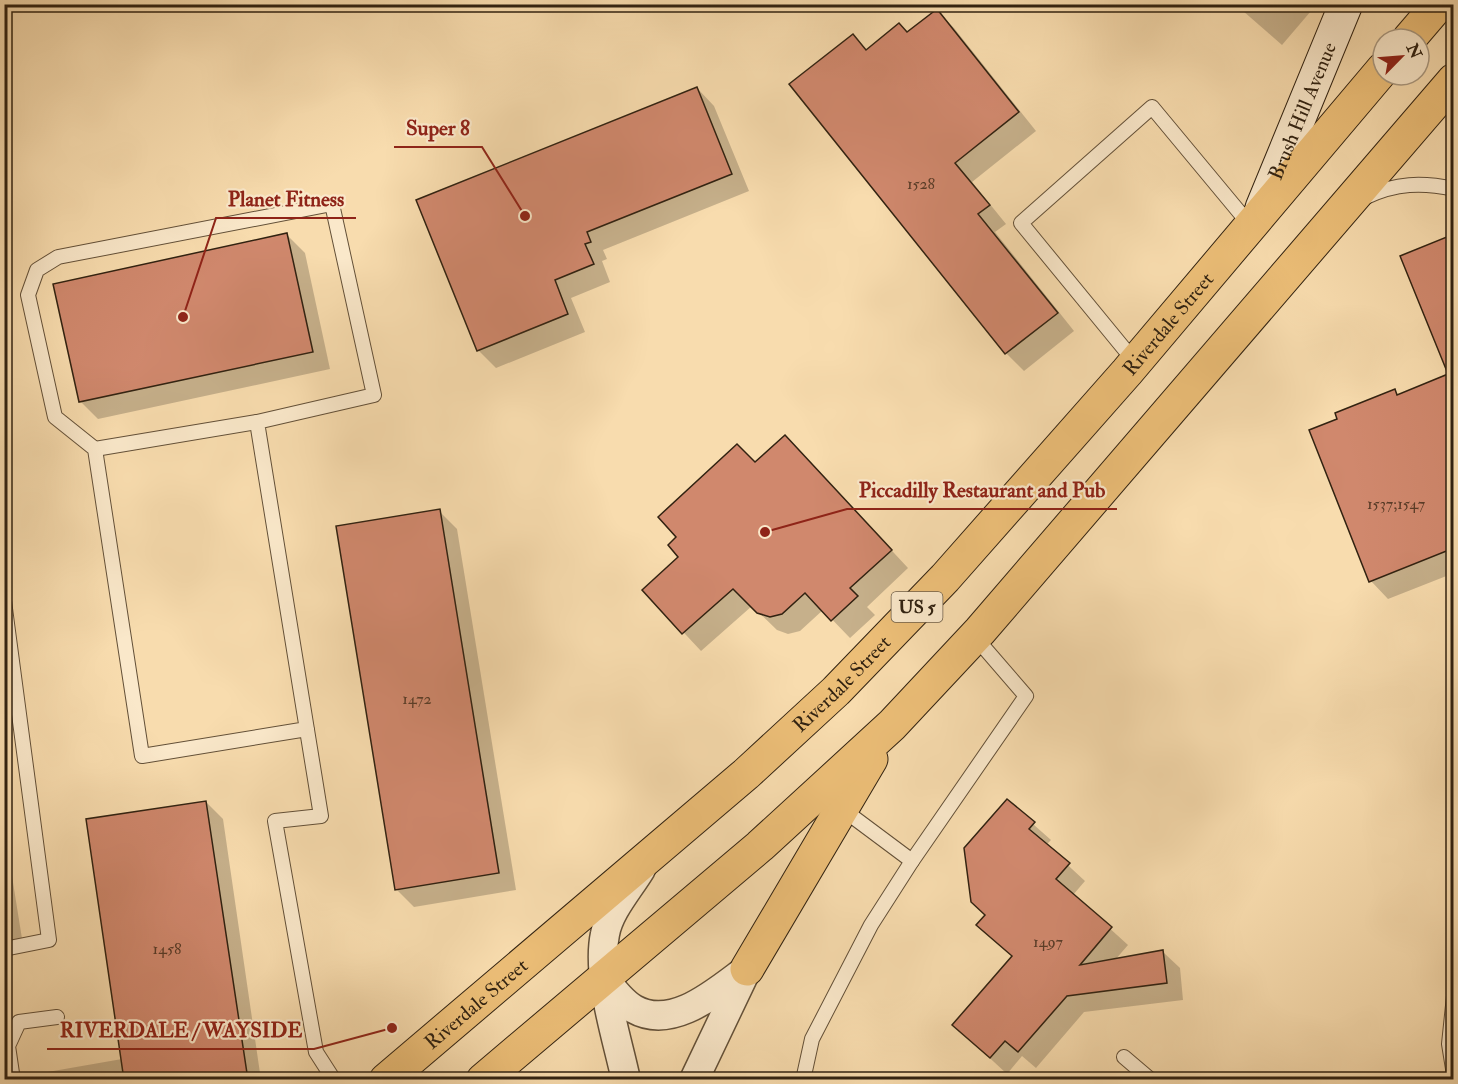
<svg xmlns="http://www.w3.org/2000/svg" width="1458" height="1084" font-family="'IM FELL Double Pica',serif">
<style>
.shadow{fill:#0003}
.building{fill:#d0886d;stroke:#312211;stroke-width:1.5}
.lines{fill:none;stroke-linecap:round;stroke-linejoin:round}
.lane-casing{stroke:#635038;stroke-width:16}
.street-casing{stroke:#635038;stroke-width:31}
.secondary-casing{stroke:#312211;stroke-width:35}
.primary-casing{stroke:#312211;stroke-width:35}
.lane{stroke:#fae8ca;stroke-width:14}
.street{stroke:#fae8ca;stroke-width:28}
.secondary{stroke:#fae8ca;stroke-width:33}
.primary{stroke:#ecbe77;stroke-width:33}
.labels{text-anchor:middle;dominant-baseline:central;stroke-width:4.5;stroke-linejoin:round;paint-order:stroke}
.number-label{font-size:16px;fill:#593c28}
.shield{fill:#fae8ca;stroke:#6d5d48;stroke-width:1.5}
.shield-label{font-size:18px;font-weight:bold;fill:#312211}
.street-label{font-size:20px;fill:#312211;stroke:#fae8ca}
.leader{fill:none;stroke:#8f2418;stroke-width:2}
.callout-dot{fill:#8f2418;stroke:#fae8ca;stroke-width:2}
.callout-label{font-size:21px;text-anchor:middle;font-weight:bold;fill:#8f2418;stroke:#fae8ca;stroke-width:4.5;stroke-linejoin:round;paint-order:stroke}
</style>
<rect width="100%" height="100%" fill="#f8dcae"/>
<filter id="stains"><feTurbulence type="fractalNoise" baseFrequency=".00333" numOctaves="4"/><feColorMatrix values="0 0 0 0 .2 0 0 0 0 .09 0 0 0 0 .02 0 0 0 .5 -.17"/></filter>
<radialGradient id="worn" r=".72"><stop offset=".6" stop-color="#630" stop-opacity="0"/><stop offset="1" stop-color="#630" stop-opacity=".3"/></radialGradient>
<g class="shadow">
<polygon points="1235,4 1317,4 1282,45"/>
<polygon points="937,11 954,28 1036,131 972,182 1006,224 995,232 1074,331 1024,371 1006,353 792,84 853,36 868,51 908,34"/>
<polygon points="697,88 714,106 749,191 603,250 607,259 602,261 610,282 571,298 585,332 496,368 478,350"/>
<polygon points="287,235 305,253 330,369 98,419 80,401"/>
<polygon points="1454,236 1454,573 1388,599 1371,581 1339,420 1394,391 1399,395 1450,375"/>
<polygon points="802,454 908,568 867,607 875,615 850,638 823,610 800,631 788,634 777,630 752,606 701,651 644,590 680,557 755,464"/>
<polygon points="439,511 457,529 516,890 414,907 396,889"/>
<polygon points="1007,801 1051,840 1046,845 1085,881 1073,895 1128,945 1115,960 1163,952 1180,968 1183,1000 1084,1012 1036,1068 1022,1056 1007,1074 954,1025 1013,957 995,941"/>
<polygon points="206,802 223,819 261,1080 36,1080 36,1074 122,1059"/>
<polygon points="4,826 23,945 4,948"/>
</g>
<g class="building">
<polygon points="937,9 1019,112 955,163 990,205 978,214 1058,313 1005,354 789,84 853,34 866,50 899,23 907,32"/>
<polygon points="697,87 732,174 587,232 591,242 585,244 594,264 555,280 568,314 477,351 416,200"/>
<polygon points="287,233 313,352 79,402 53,284"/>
<polygon points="1454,234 1454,548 1369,582 1309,430 1337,419 1335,413 1395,389 1397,395 1448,374 1400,256"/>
<polygon points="785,435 892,550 850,588 858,596 831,621 805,593 782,614 770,617 757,613 733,589 682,634 642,590 678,557 668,545 676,537 658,517 737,444 755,462"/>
<polygon points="440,509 499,873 395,890 336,526"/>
<polygon points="1007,799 1035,822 1029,829 1070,863 1056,879 1112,927 1080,965 1163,950 1167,983 1067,996 1018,1052 1005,1041 990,1058 952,1025 1012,956 976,925 985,915 971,902 964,848"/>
<polygon points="206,801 248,1080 124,1080 86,819"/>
</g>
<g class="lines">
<defs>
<g id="lane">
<path d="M1366,197C1396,183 1422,182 1454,189"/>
<polyline points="1135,362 1021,223 1152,107 1250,225"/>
<polyline points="95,449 257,422"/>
<polyline points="4,601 49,940 4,949"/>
<polyline points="307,729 142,756 95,449 55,417 28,295 37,270 58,257 332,204 374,395 257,422 321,816 275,821 316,1052 334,1080"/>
<polyline points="912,861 1026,696 975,637"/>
<polyline points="1454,996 1449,1044 1454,1075"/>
<polyline points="1124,1057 1151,1080"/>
<polyline points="13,1080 8,1046 19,1022 57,1017"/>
<polyline points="803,1080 812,1039 871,925 912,861 841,808"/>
</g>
<g id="street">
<path d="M605,979C613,990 622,1002 634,1009C673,1031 717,991 747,969"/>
<path d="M626,1080C617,1037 596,976 605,934C609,911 629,889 641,869"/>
<polyline points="694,1080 746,971"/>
</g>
<g id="secondary">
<path id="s1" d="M1262,208L1346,4"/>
</g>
<g id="primary">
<polyline points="1409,39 1439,4"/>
<polyline points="747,969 871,759"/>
<path id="s2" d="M386,1080L746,774L836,691L945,578L1127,372L1383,69"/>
<polyline points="483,1080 760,846 892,725 980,631 1454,80"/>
</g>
</defs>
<use href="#lane" class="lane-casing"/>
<use href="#street" class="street-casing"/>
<use href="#secondary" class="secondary-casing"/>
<use href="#primary" class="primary-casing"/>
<use href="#lane" class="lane"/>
<use href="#street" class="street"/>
<use href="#secondary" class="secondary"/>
<use href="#primary" class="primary"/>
</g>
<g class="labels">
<g class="number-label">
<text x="921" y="184">1528</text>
<text x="1396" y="504">1537;1547</text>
<text x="417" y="699">1472</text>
<text x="1048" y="942">1497</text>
<text x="167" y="949">1458</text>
</g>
<rect class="shield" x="891.5" y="592" width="51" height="30" rx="4.5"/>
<g class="shield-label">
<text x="917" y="607">US 5</text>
</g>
<g class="street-label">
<text stroke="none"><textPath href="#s1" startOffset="105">Brush Hill Avenue</textPath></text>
<text stroke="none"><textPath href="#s2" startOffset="1090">Riverdale Street</textPath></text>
<text stroke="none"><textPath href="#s2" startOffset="604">Riverdale Street</textPath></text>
<text stroke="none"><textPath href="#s2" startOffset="118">Riverdale Street</textPath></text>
</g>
</g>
<path class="leader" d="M525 216L482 147H394M183 317L216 218H356M765 532L847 509H1117M392 1028L314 1049H47"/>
<g class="callout-dot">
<circle cx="525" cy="216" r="6"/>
<circle cx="183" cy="317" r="6"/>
<circle cx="765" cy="532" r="6"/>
<circle cx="392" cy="1028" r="6"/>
</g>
<g class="callout-label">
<text x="438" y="135">Super 8</text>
<text x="286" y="206">Planet Fitness</text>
<text x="982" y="497">Piccadilly Restaurant and Pub</text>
<text x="181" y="1037">RIVERDALE / WAYSIDE</text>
</g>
<rect width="1458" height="1084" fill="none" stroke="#f8dcae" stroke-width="24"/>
<rect x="6" y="6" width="1446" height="1072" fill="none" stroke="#312211" stroke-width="3"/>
<rect x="12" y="12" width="1434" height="1060" fill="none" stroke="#312211" stroke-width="1.5"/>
<g transform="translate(1401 57) rotate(65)"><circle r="28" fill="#fae8ca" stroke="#aa9980" stroke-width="1.5"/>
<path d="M0-4.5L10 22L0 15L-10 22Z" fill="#8f2418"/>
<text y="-9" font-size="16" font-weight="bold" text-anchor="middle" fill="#312211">N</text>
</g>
<rect width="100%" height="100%" filter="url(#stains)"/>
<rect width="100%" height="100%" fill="url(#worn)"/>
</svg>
